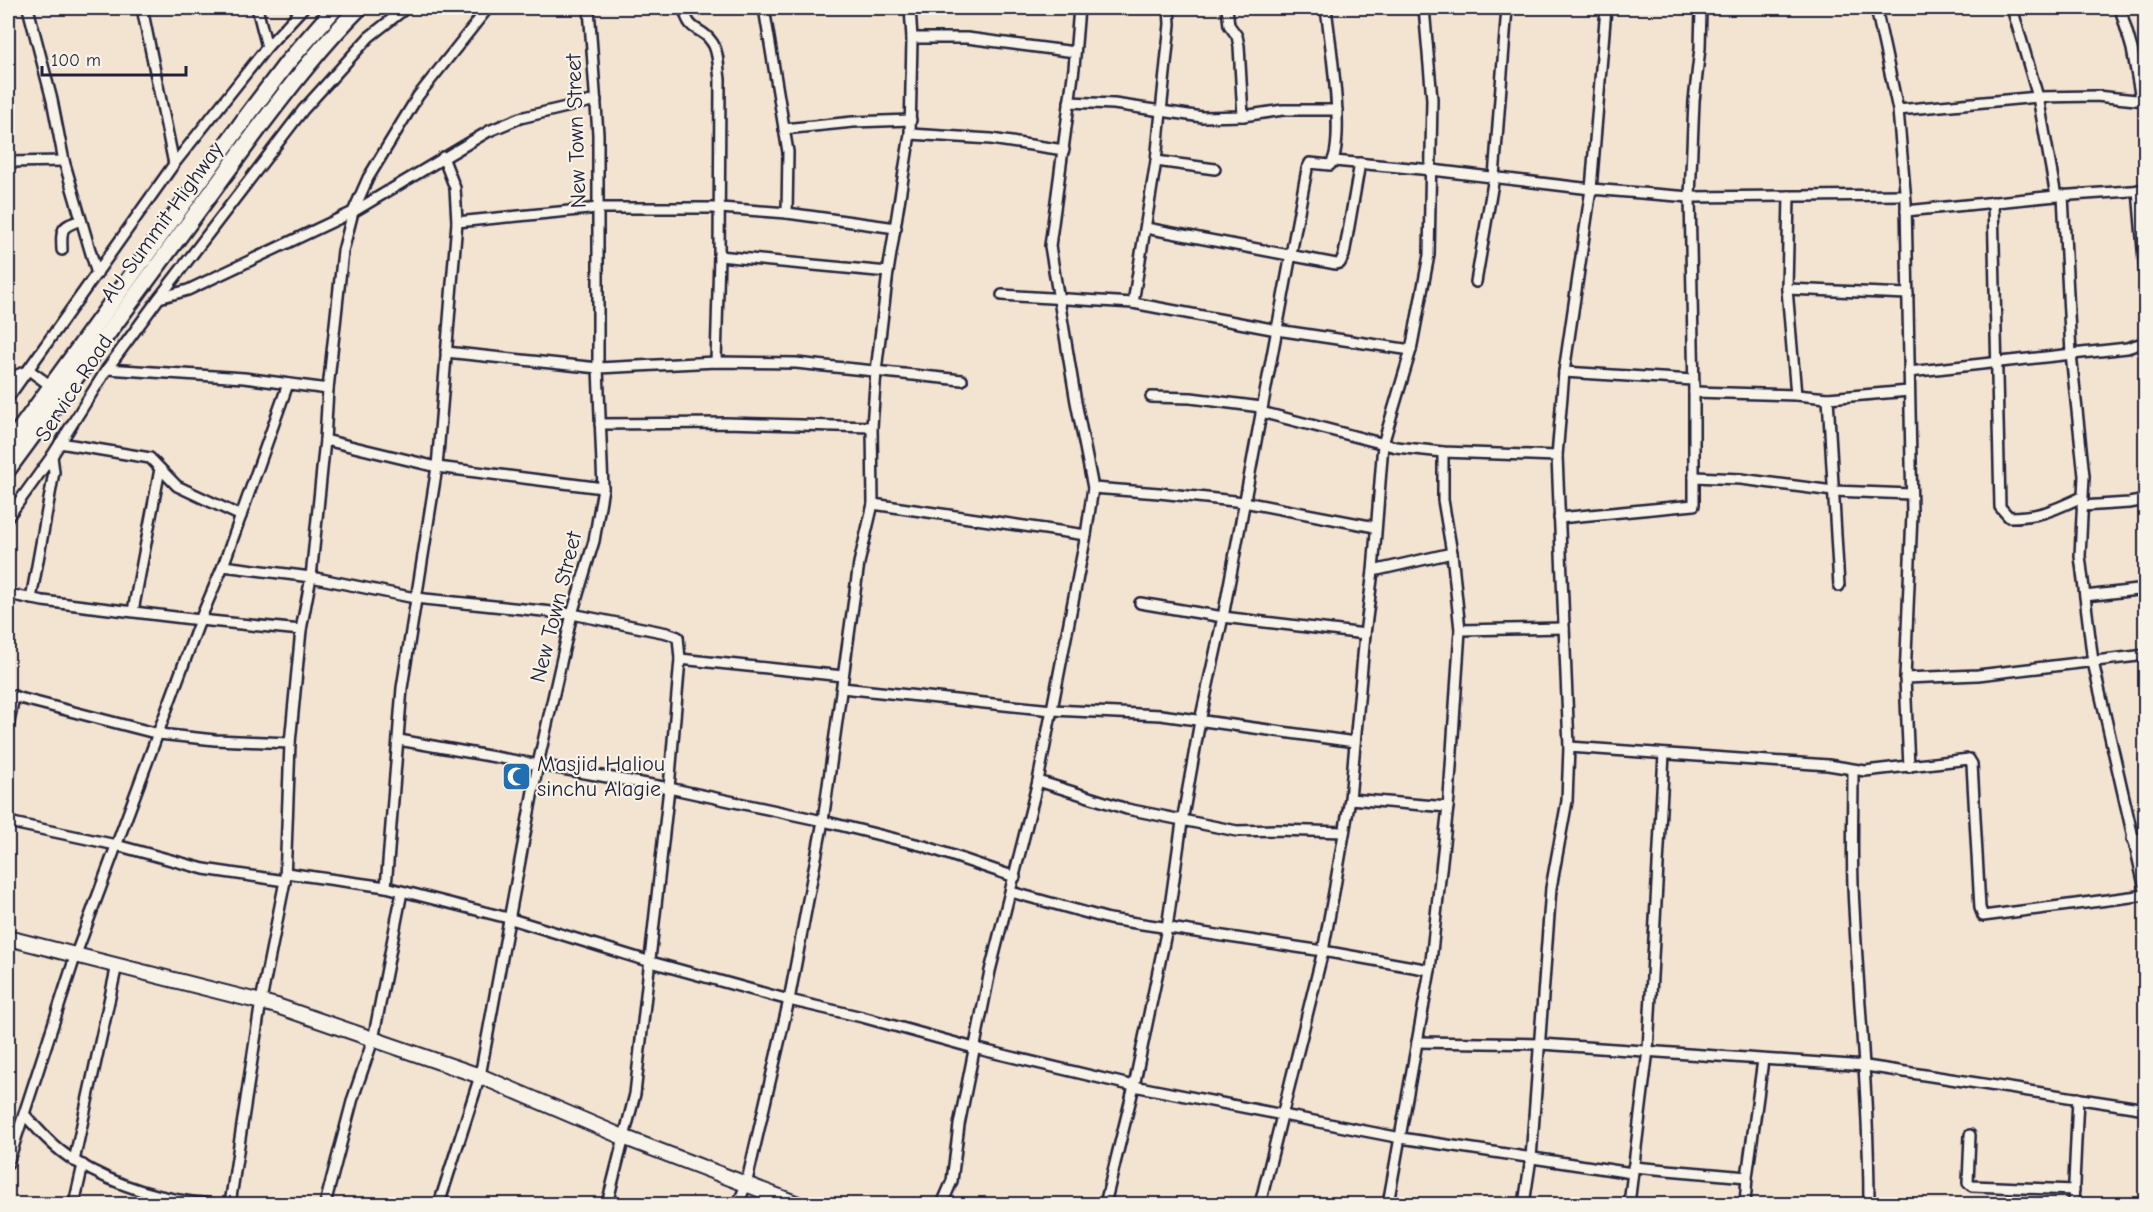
<svg xmlns="http://www.w3.org/2000/svg" width="2153" height="1212" font-family="'Comic Neue',sans-serif">
<style>
.lines{fill:none;stroke-linecap:round;stroke-linejoin:round}
.street-casing{stroke:#22223b;stroke-width:14}
.secondary-casing{stroke:#22223b;stroke-width:18}
.primary-casing{stroke:#22223b;stroke-width:20}
.street{stroke:#f7f3e8;stroke-width:9}
.secondary{stroke:#f7f3e8;stroke-width:14}
.primary{stroke:#f7f3e8;stroke-width:15}
.labels{text-anchor:middle;dominant-baseline:central;stroke-width:4.5;stroke-linejoin:round;paint-order:stroke}
.street-label{font-size:22px;fill:#22223b;stroke:#f7f3e8}
.poi-label{font-size:22px;fill:#22223b;stroke:#f7f3e8;text-anchor:start}
</style>
<rect width="100%" height="100%" fill="#f3e3d1"/>
<filter id="ink" filterUnits="userSpaceOnUse"><feTurbulence type="fractalNoise" baseFrequency=".0167" numOctaves="2"/><feDisplacementMap in="SourceGraphic" scale="12" xChannelSelector="R" yChannelSelector="G"/><feConvolveMatrix kernelMatrix="1 2 1 2 8 2 1 2 1" color-interpolation-filters="sRGB"/></filter>
<g filter="url(#ink)">
<g class="lines">
<defs>
<g id="street">
<polyline points="28,8 52,100 64,161 97,274"/>
<polyline points="142,8 174,164"/>
<polyline points="257,8 267,47"/>
<path d="M684,8C689,34 701,26 711,41C719,50 718,68 720,79L719,256L716,362"/>
<polyline points="764,8 788,152 787,213"/>
<polyline points="1227,8 1229,25 1237,36 1239,46 1243,116"/>
<polyline points="1876,8 1898,110 1906,202 1912,514 1905,678 1909,767"/>
<polyline points="2012,8 2038,97 2056,196"/>
<polyline points="2120,8 2132,49 2141,99"/>
<polyline points="912,38 967,38 1075,52"/>
<polyline points="1069,102 1114,104 1202,117 1243,116 1283,110 1337,110"/>
<polyline points="1898,110 2038,97 2096,96 2146,101"/>
<polyline points="784,129 853,122 911,120"/>
<polyline points="910,134 991,139 1064,150"/>
<polyline points="1156,161 1215,169"/>
<polyline points="1334,161 1432,170 1591,189 1690,197 1905,195"/>
<polyline points="8,162 64,161"/>
<polyline points="2138,190 2146,285"/>
<polyline points="2063,195 2071,354 2084,476 2080,556 2093,662 2146,894"/>
<polyline points="1789,196 1787,289 1796,395"/>
<path d="M1993,202L2000,507L2009,517C2040,517 2054,510 2082,497"/>
<polyline points="1906,211 2056,196 2146,190"/>
<polyline points="457,222 599,208 720,208 787,213 896,228"/>
<polyline points="1146,228 1336,264 1340,263 1344,255 1360,163"/>
<path d="M62,250C61,228 61,227 81,220"/>
<polyline points="719,256 888,272"/>
<polyline points="1476,282 1494,177 1507,8"/>
<polyline points="1787,289 1908,294"/>
<polyline points="1002,295 1133,303 1277,330 1411,350"/>
<polyline points="159,298 188,290 353,212 489,131 520,118 596,100"/>
<polyline points="1133,303 1156,161 1170,24 1169,8"/>
<polyline points="446,352 598,368 716,362 796,363 962,380"/>
<polyline points="107,369 244,378 328,389"/>
<polyline points="1564,372 1693,380"/>
<polyline points="1909,372 2127,348 2146,342"/>
<polyline points="8,379 29,370 51,386"/>
<polyline points="1694,392 1796,395 1828,398 1909,391"/>
<polyline points="1151,397 1191,398 1261,407"/>
<polyline points="8,398 174,164 267,47 303,8"/>
<polyline points="1828,398 1839,586"/>
<polyline points="1261,412 1396,447 1443,452 1557,456"/>
<polyline points="600,424 726,423 872,427"/>
<polyline points="325,440 437,467 603,488"/>
<polyline points="60,443 150,458 177,486 241,516"/>
<polyline points="1694,477 1741,479 1833,491 1911,494"/>
<polyline points="1093,488 1159,493 1244,502 1375,527"/>
<polyline points="873,504 1086,535"/>
<polyline points="2082,506 2129,503 2146,500"/>
<polyline points="8,517 52,456 107,369 159,298 303,110 369,37 406,8"/>
<polyline points="1559,518 1694,505 1694,392 1690,197 1694,101 1700,48 1701,8"/>
<polyline points="223,566 288,384"/>
<polyline points="1373,571 1452,553"/>
<polyline points="8,594 43,601 200,620 301,630"/>
<polyline points="2085,596 2146,589"/>
<polyline points="31,599 54,472 52,456"/>
<polyline points="1140,603 1223,617 1365,634"/>
<polyline points="133,611 160,469"/>
<polyline points="1460,630 1564,628"/>
<polyline points="680,659 843,676"/>
<polyline points="1905,678 1978,675 2146,655"/>
<polyline points="842,688 1052,710 1161,715 1355,742"/>
<polyline points="8,695 159,734 215,740 290,743"/>
<polyline points="8,728 14,696"/>
<polyline points="399,740 669,788 823,821 924,846 1015,877"/>
<polyline points="1569,747 1828,765 1865,771 1969,759 1972,764 1980,908 1983,916 2146,895"/>
<path d="M1853,770C1853,815 1851,861 1854,907C1859,1006 1869,1105 1869,1204"/>
<polyline points="1038,781 1127,809 1237,831 1277,830 1344,832"/>
<polyline points="1350,799 1448,807"/>
<polyline points="8,822 116,845 204,869 285,881"/>
<polyline points="2132,839 2146,838"/>
<polyline points="286,873 386,887 508,918 651,962 789,1000 862,1017 974,1048 1134,1086 1401,1138 1632,1173"/>
<polyline points="386,887 402,688 437,467 457,222 455,188 443,157"/>
<polyline points="1011,892 1109,919 1323,951 1430,970"/>
<polyline points="1417,1042 1541,1044 1866,1066 2146,1109"/>
<path d="M24,1114C39,1131 55,1149 75,1161C116,1186 165,1201 212,1204"/>
<polyline points="1970,1135 1968,1183 1972,1186 2074,1190"/>
<polyline points="74,1161 117,965"/>
<polyline points="8,1163 76,954 200,620 223,566 311,577 415,598 572,614 667,633 678,637 680,659 669,788 635,1094 607,1204"/>
<polyline points="1633,1167 1747,1177"/>
<polyline points="74,1204 83,1165"/>
<polyline points="230,1204 261,1001 285,881 290,743 301,630 311,577 325,440 328,389 343,251 353,212 368,178 418,96 488,8"/>
<polyline points="325,1204 353,1098 373,1040 402,892"/>
<polyline points="439,1204 480,1076 538,764 572,614 594,541 603,488 598,368 598,134 589,8"/>
<polyline points="738,1204 746,1185 789,1000 823,821 859,563 873,504 872,427 876,371 888,272 910,134 912,38 910,8"/>
<polyline points="942,1204 952,1181 959,1125 990,971 1038,781 1086,535 1093,488 1076,402 1050,246 1074,68 1079,8"/>
<path d="M1105,1204L1134,1086L1167,928L1182,822L1200,721L1223,617L1307,169L1310,163L1330,165C1347,146 1329,36 1326,8"/>
<polyline points="1260,1204 1323,951 1334,892 1350,799 1365,634 1373,571 1383,444 1411,350 1429,255 1432,99 1424,8"/>
<polyline points="1388,1204 1430,970 1449,797 1460,630 1452,553 1443,500 1443,452"/>
<polyline points="1524,1204 1531,1158 1551,888 1567,801 1569,747 1557,456 1564,372 1591,189 1606,8"/>
<polyline points="1629,1204 1648,1050 1664,754"/>
<polyline points="1745,1204 1747,1177 1763,1060"/>
<polyline points="2073,1204 2078,1098"/>
</g>
<polyline id="secondary" points="8,938 277,1006 480,1076 623,1137 798,1204"/>
<g id="primary">
<polyline points="8,446 247,116 287,63 335,8"/>
<path d="M8,469L261,125C292,84 323,44 359,8"/>
</g>
</defs>
<use href="#street" class="street-casing"/>
<use href="#secondary" class="secondary-casing"/>
<use href="#primary" class="primary-casing"/>
<use href="#street" class="street"/>
<use href="#secondary" class="secondary"/>
<use href="#primary" class="primary"/>
</g>
</g>
<defs>
<symbol id="mosque-square" viewBox="-11 -11 22 22"><rect x="-9" y="-9" width="18" height="18" rx="4" fill="#1f6fb2" stroke="#f7f3e8"/><path d="M3.5-4.9A6 6 0 1 0 3.5 4.9A5 5 0 1 1 3.5-4.9Z" fill="#fff"/></symbol>
</defs>
<g fill-rule="evenodd">
<use href="#mosque-square" x="500" y="760" width="33" height="33"/>
</g>
<g class="labels">
<g class="street-label">
<text transform="translate(576 131) rotate(-92)">New Town Street</text>
<text transform="translate(162 222) rotate(-54)">AU Summit Highway</text>
<text transform="translate(74 388) rotate(-57)">Service Road</text>
<text transform="translate(556 607) rotate(-76)">New Town Street</text>
</g>
<g class="poi-label">
<text x="537" y="764">Masjid Haliou<tspan x="537" dy="25">sinchu Alagie</tspan></text>
</g>
</g>
<rect width="2153" height="1212" fill="none" stroke="#f7f3e8" stroke-width="30"/>
<rect x="15" y="15" width="2123" height="1182" fill="none" stroke="#22223b" stroke-width="2" filter="url(#ink)"/>
<path d="M42 66v9h144v-9" fill="none" stroke="#22223b" stroke-width="3"/>
<text x="51" y="66" font-size="18" fill="#22223b" stroke="#f7f3e8" stroke-width="4.5" paint-order="stroke">100 m</text>
</svg>
